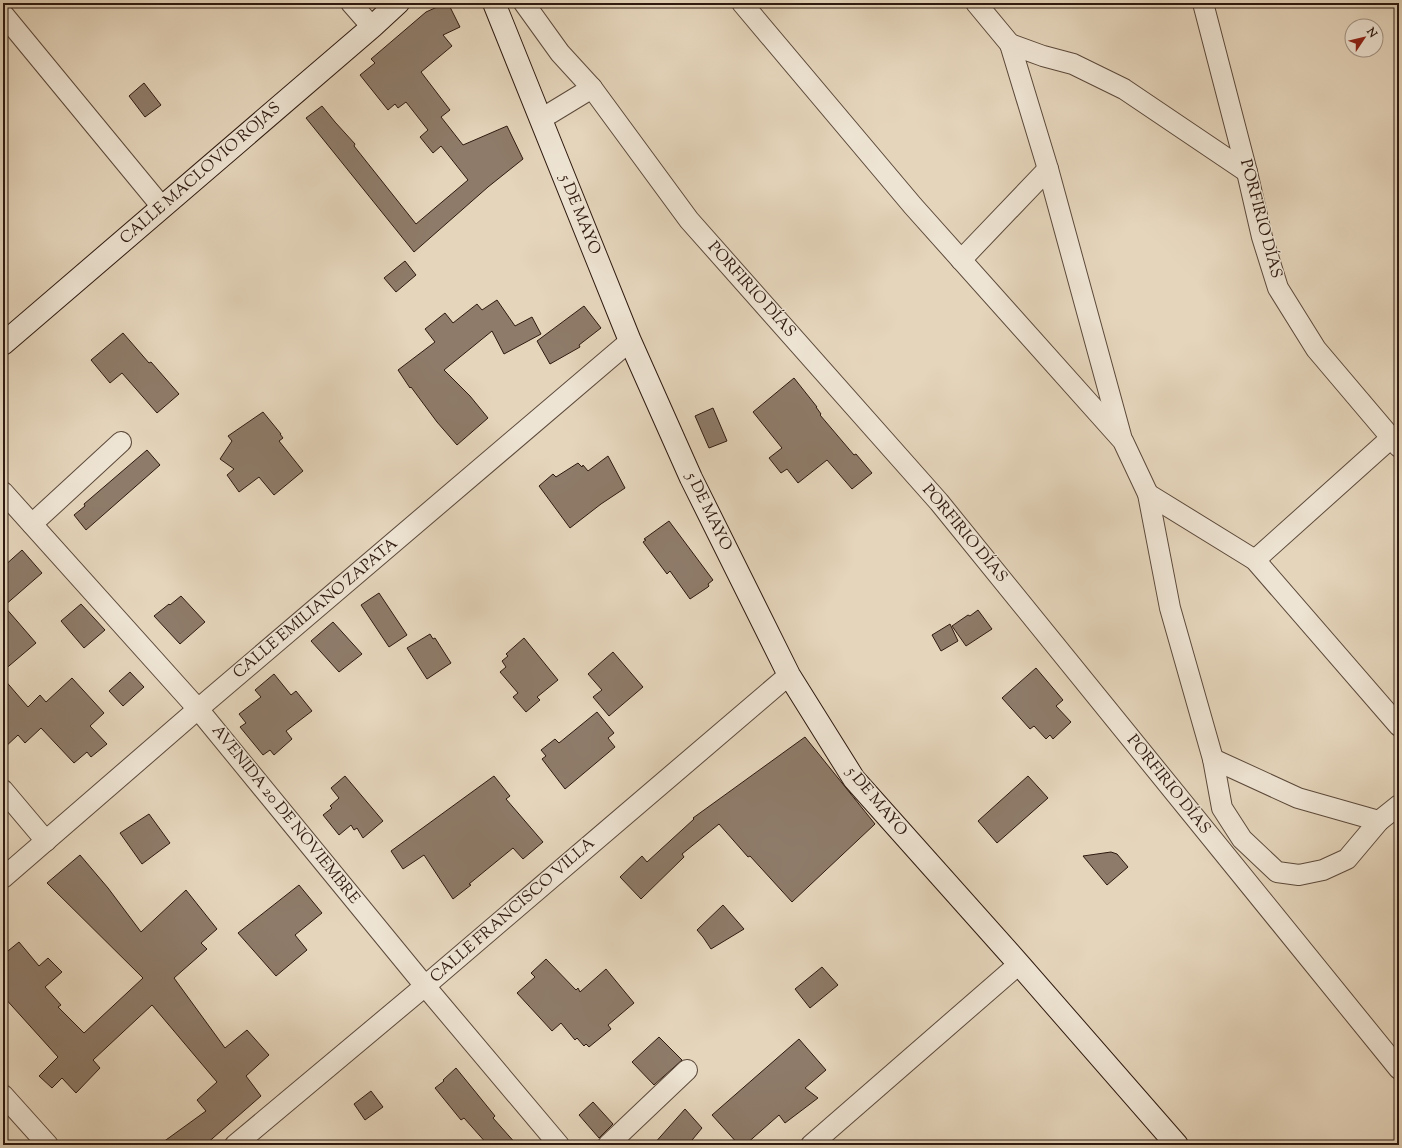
<svg xmlns="http://www.w3.org/2000/svg" width="1402" height="1148" font-family="'Sorts Mill Goudy',serif">
<style>
.building{fill:#8e7b69;stroke:#2f1a10}
.lines{fill:none;stroke-linecap:round;stroke-linejoin:round}
.street-casing{stroke:#5c493b;stroke-width:22}
.secondary-casing{stroke:#2f1a10;stroke-width:24}
.street{stroke:#eee4d3;stroke-width:20}
.secondary{stroke:#eee4d3;stroke-width:22}
.labels{text-anchor:middle;dominant-baseline:central;stroke-width:3;stroke-linejoin:round;paint-order:stroke}
.street-label{font-size:16px;fill:#2f1a10;stroke:#eee4d3}
</style>
<rect width="100%" height="100%" fill="#e5d5bb"/>
<filter id="stains"><feTurbulence type="fractalNoise" baseFrequency=".005" numOctaves="4"/><feColorMatrix values="0 0 0 0 .2 0 0 0 0 .09 0 0 0 0 .02 0 0 0 .5 -.17"/></filter>
<radialGradient id="worn" r=".72"><stop offset=".6" stop-color="#630" stop-opacity="0"/><stop offset="1" stop-color="#630" stop-opacity=".3"/></radialGradient>
<g class="building">
<polygon points="446,3 448,3 460,27 443,35 452,46 421,72 450,110 441,117 463,145 507,126 523,159 488,187 414,252 306,118 322,106 335,122 355,144 354,146 416,224 468,180 441,146 433,153 420,137 428,130 406,102 398,108 395,104 388,110 360,75 375,63 371,59 426,12"/>
<polygon points="144,83 161,105 145,117 129,96"/>
<polygon points="405,261 416,275 396,292 384,278"/>
<polygon points="497,300 515,326 532,317 541,334 504,354 492,331 444,370 470,396 488,418 457,445 437,422 411,387 410,388 398,370 435,342 425,329 445,313 453,323 477,304 482,310"/>
<polygon points="584,306 601,328 579,345 580,347 550,364 537,341"/>
<polygon points="123,333 149,363 151,362 179,394 157,413 122,373 110,383 91,360"/>
<polygon points="794,378 817,407 816,407 821,414 820,415 854,455 856,454 872,473 852,489 827,460 798,483 787,469 781,473 769,458 782,448 753,412"/>
<polygon points="713,408 727,441 709,448 695,416"/>
<polygon points="263,412 281,434 280,434 283,438 279,441 303,471 274,495 259,477 239,492 227,475 234,469 220,459 232,441 228,436"/>
<polygon points="147,450 160,465 86,530 74,515 85,506 84,504"/>
<polygon points="608,456 625,488 601,504 570,528 539,486 553,474 556,477 578,463 582,467 583,465 588,471"/>
<polygon points="669,521 713,580 708,584 709,586 708,587 690,599 670,571 667,574 643,542 646,540 644,539"/>
<polygon points="22,550 42,573 4,606 36,643 3,671 3,567"/>
<polygon points="379,593 407,635 389,647 361,605"/>
<polygon points="181,596 205,622 180,644 154,616 169,604 170,605"/>
<polygon points="81,604 105,630 84,648 61,621"/>
<polygon points="978,610 992,629 966,646 952,626 968,615 970,616"/>
<polygon points="333,622 362,654 339,672 311,641"/>
<polygon points="950,624 958,641 941,651 932,635"/>
<polygon points="430,634 433,639 435,638 451,663 427,679 407,648"/>
<polygon points="524,638 558,680 537,697 540,700 526,712 513,697 518,693 500,672 506,667 502,661 508,656 506,654"/>
<polygon points="613,652 643,687 609,716 593,697 602,690 588,674"/>
<polygon points="1036,668 1063,700 1056,706 1071,722 1053,739 1050,735 1046,739 1034,726 1030,729 1002,698"/>
<polygon points="130,672 144,687 123,706 109,691"/>
<polygon points="274,674 291,695 296,691 312,711 286,731 292,739 274,755 270,750 263,755 240,727 246,723 239,714 261,697 255,690"/>
<polygon points="3,678 28,707 40,695 46,702 72,678 104,713 90,726 107,744 91,757 87,752 74,763 41,728 25,743 18,735 3,749"/>
<polygon points="597,712 614,733 608,738 615,747 565,789 542,759 546,756 541,750 555,739 559,743"/>
<polygon points="805,737 875,824 792,902 750,856 748,857 719,824 682,854 684,857 641,899 620,877 642,856 647,862 694,819 693,818"/>
<polygon points="345,776 383,821 363,838 357,828 354,830 351,825 339,835 323,815 332,808 330,806 339,798 331,788"/>
<polygon points="494,776 510,796 506,799 543,842 523,859 513,848 469,884 471,885 453,899 424,855 403,869 391,851"/>
<polygon points="1028,776 1048,798 997,843 978,821"/>
<polygon points="149,814 170,843 142,864 120,833"/>
<polygon points="1111,852 1117,854 1128,867 1107,885 1083,856"/>
<polygon points="80,855 108,888 141,932 186,890 217,929 201,943 207,949 174,978 225,1048 247,1030 269,1055 246,1076 261,1096 205,1145 159,1145 206,1111 197,1100 217,1082 152,1005 93,1060 100,1068 76,1093 62,1078 52,1088 39,1076 58,1057 3,996 3,955 19,942 39,966 48,958 62,972 45,987 61,1005 58,1007 84,1033 143,978 47,883"/>
<polygon points="299,885 322,913 295,935 307,950 276,976 238,933"/>
<polygon points="723,905 744,929 711,949 703,937 697,930"/>
<polygon points="546,959 576,990 578,988 580,992 606,969 634,1003 608,1025 611,1029 589,1047 586,1044 584,1046 577,1038 575,1040 561,1023 552,1031 517,993 535,977 531,973"/>
<polygon points="822,967 838,985 810,1008 795,989"/>
<polygon points="659,1037 682,1060 654,1085 632,1062"/>
<polygon points="799,1039 826,1070 805,1088 818,1098 785,1123 779,1115 745,1145 739,1145 712,1115"/>
<polygon points="456,1068 495,1116 493,1118 517,1145 488,1145 464,1118 461,1120 435,1088 444,1081 443,1080"/>
<polygon points="371,1091 383,1107 365,1120 354,1104"/>
<polygon points="593,1102 613,1124 599,1138 579,1115"/>
<polygon points="685,1109 702,1128 688,1145 653,1145"/>
</g>
<g class="lines">
<defs>
<g id="street">
<polyline points="351,3 372,27"/>
<polyline points="524,3 560,53 592,88 689,220 939,502 1399,1069"/>
<polyline points="742,3 913,206 1123,441 1148,494 1170,608 1213,759 1222,808 1242,839 1277,872 1299,875 1323,870 1347,859 1379,821 1399,805"/>
<polyline points="976,3 1010,44"/>
<polyline points="1203,3 1247,172 1262,237 1278,288 1316,349 1399,447"/>
<polyline points="3,14 162,207"/>
<polyline points="541,119 592,88"/>
<polyline points="961,260 1048,169"/>
<polyline points="1121,436 1048,169 1010,44 1043,56 1073,64 1124,89 1247,172"/>
<polyline points="3,492 198,709 425,986 559,1145"/>
<polyline points="1148,494 1255,560 1399,726"/>
<polyline points="32,524 121,442"/>
<polyline points="1255,560 1391,438"/>
<polyline points="1213,759 1298,798 1379,821"/>
<polyline points="3,790 46,841"/>
<polyline points="3,878 198,709 630,341"/>
<polyline points="3,1095 48,1145"/>
<polyline points="235,1145 425,986 789,675"/>
<polyline points="608,1145 687,1070"/>
<polyline points="811,1145 1019,964"/>
</g>
<g id="secondary">
<polyline points="494,3 630,341 691,478 789,675 854,779 1019,964 1177,1145"/>
<polyline points="3,344 372,27 398,3"/>
</g>
</defs>
<use href="#street" class="street-casing"/>
<use href="#secondary" class="secondary-casing"/>
<use href="#street" class="street"/>
<use href="#secondary" class="secondary"/>
</g>
<g class="labels">
<g class="street-label">
<text transform="translate(201 174) rotate(-41)">CALLE MACLOVIO ROJAS</text>
<text transform="translate(579 215) rotate(68)">5 DE MAYO</text>
<text transform="translate(1260 219) rotate(75)">PORFIRIO DÍAS</text>
<text transform="translate(751 290) rotate(48)">PORFIRIO DÍAS</text>
<text transform="translate(708 512) rotate(64)">5 DE MAYO</text>
<text transform="translate(964 534) rotate(50)">PORFIRIO DÍAS</text>
<text transform="translate(316 609) rotate(-40)">CALLE EMILIANO ZAPATA</text>
<text transform="translate(1168 785) rotate(51)">PORFIRIO DÍAS</text>
<text transform="translate(876 802) rotate(50)">5 DE MAYO</text>
<text transform="translate(285 815) rotate(51)">AVENIDA 20 DE NOVIEMBRE</text>
<text transform="translate(513 911) rotate(-41)">CALLE FRANCISCO VILLA</text>
</g>
</g>
<rect width="1402" height="1148" fill="none" stroke="#e5d5bb" stroke-width="16"/>
<rect x="4" y="4" width="1394" height="1140" fill="none" stroke="#2f1a10" stroke-width="2"/>
<rect x="8" y="8" width="1386" height="1132" fill="none" stroke="#2f1a10"/>
<g transform="translate(1364 38) rotate(55)"><circle r="19" fill="#eee4d3" stroke="#a29385"/>
<path d="M0-3L7 15L0 10L-7 15Z" fill="#8f2418"/>
<text y="-6" font-size="11" font-weight="bold" text-anchor="middle" fill="#2f1a10">N</text>
</g>
<rect width="100%" height="100%" filter="url(#stains)"/>
<rect width="100%" height="100%" fill="url(#worn)"/>
</svg>
